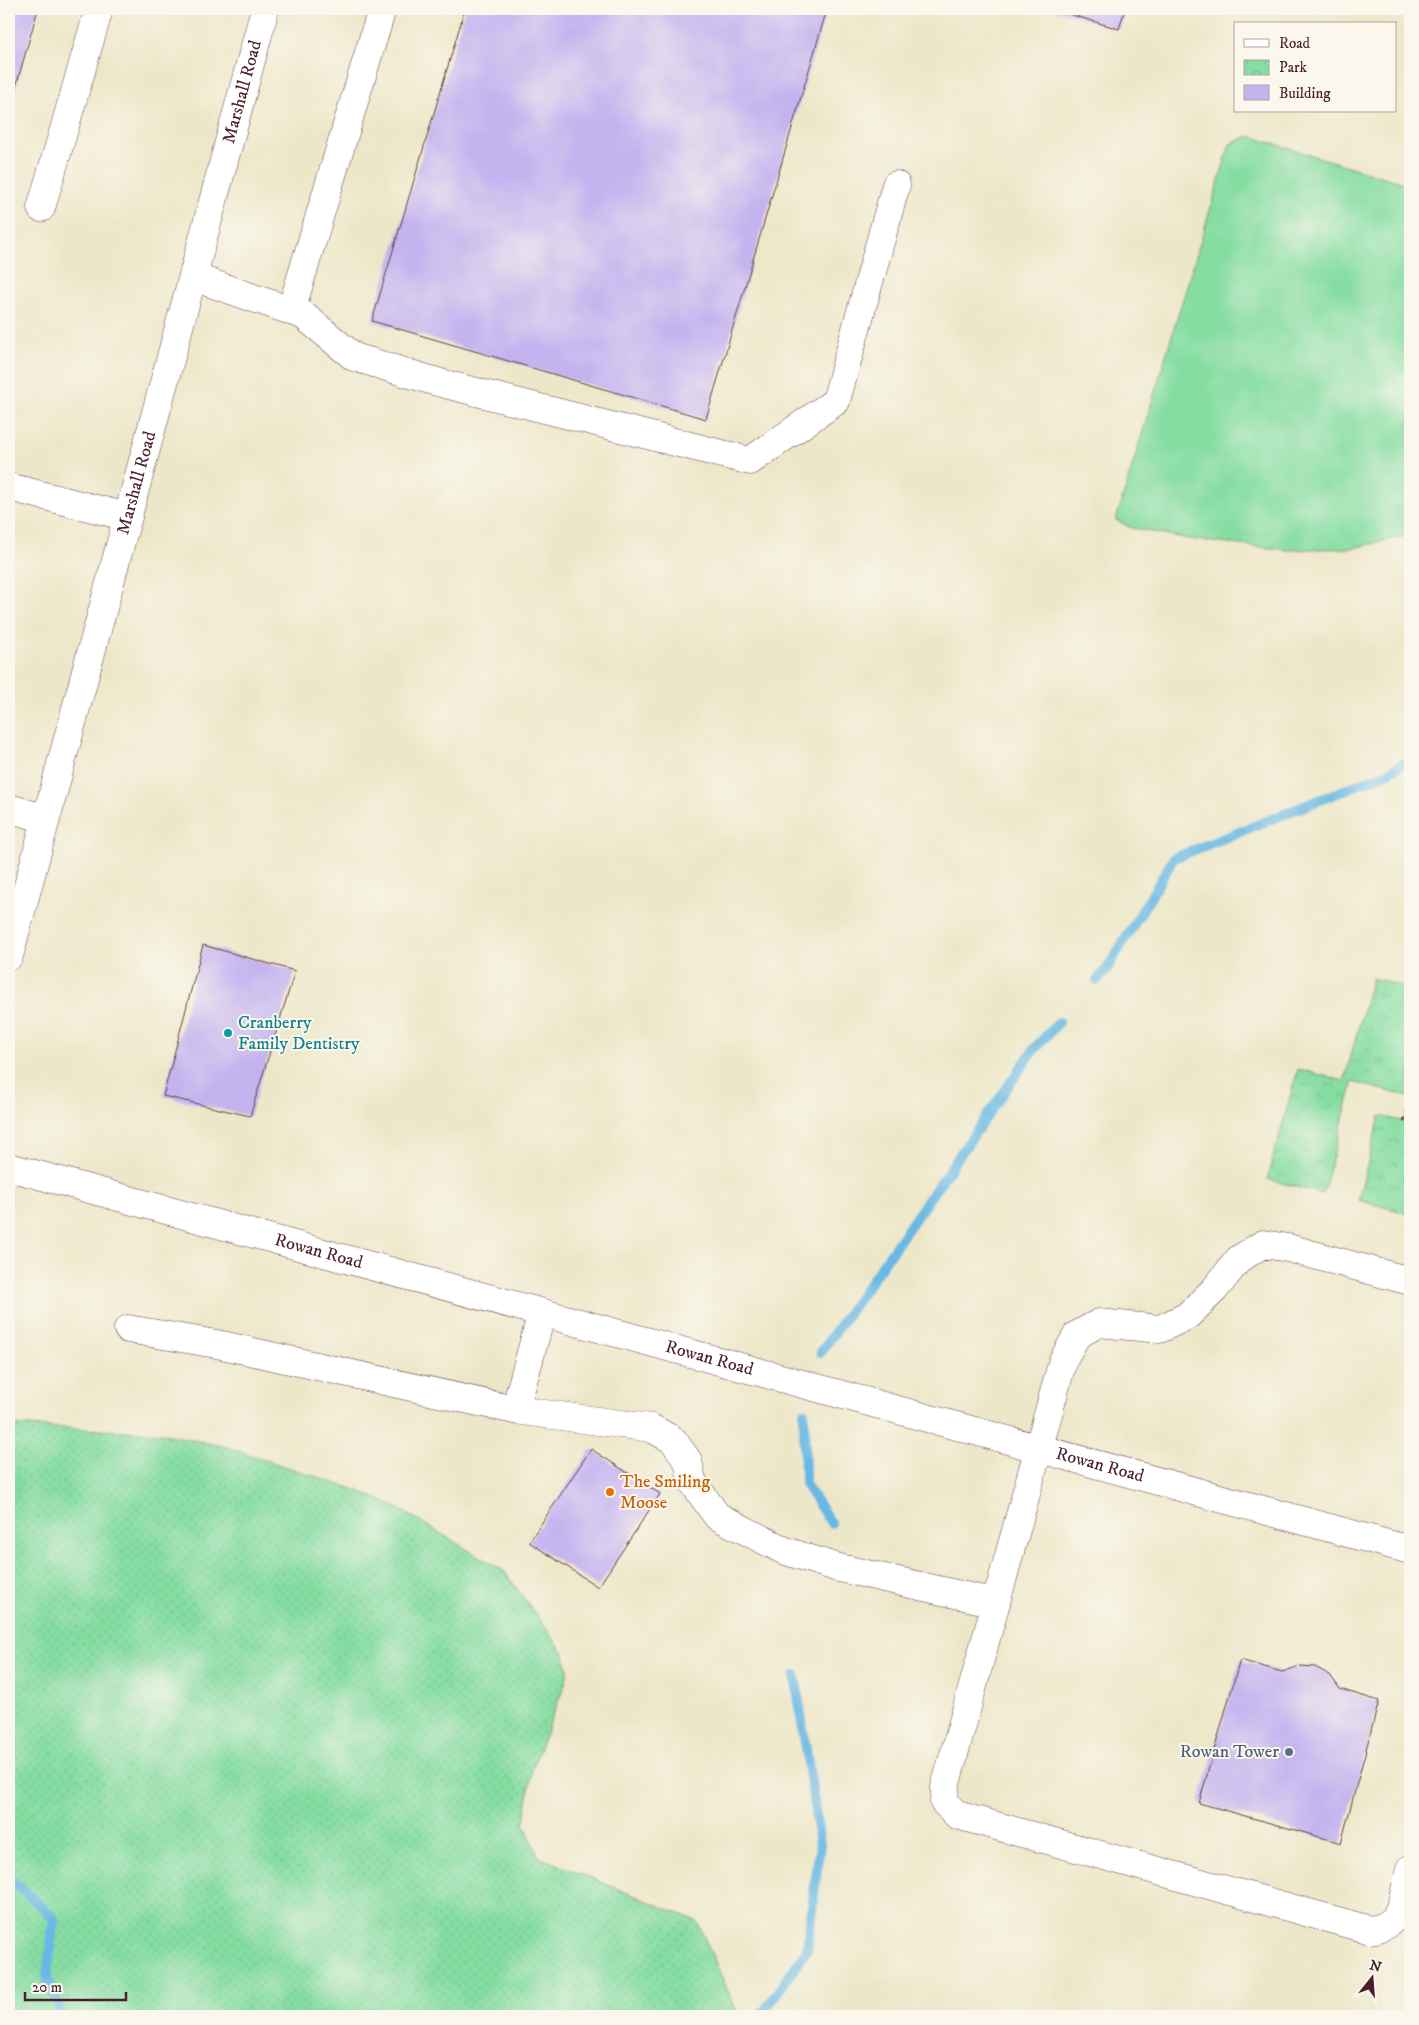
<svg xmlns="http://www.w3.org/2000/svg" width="1419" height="2025" font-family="'IM FELL DW Pica',serif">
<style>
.grass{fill:url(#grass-dots);stroke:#687e66}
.park{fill:url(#park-crowns);stroke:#687e66}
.garden{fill:#85dda2;stroke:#687e66}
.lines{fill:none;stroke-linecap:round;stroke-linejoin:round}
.stream{stroke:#68b8e3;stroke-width:10}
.building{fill:#c3b4ef}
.minor-casing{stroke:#623d43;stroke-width:29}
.path{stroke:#623d43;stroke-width:3;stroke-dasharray:4 4;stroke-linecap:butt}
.minor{stroke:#fff;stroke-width:28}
.culture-dot{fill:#0f9aa8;stroke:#fbf7ec;stroke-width:2}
.food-dot{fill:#e8710a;stroke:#fbf7ec;stroke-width:2}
.service-dot{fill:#5c6f8a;stroke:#fbf7ec;stroke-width:2}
.labels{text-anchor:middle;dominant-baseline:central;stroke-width:4;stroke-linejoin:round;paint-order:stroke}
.street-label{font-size:18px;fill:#4a1f2b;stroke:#fbf7ec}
.culture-label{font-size:18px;fill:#0d838f;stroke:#fbf7ec;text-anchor:start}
.food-label{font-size:18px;fill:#c56008;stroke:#fbf7ec;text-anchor:start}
.service-label{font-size:18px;fill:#4e5e75;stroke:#fbf7ec;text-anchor:end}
</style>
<defs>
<pattern id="grass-dots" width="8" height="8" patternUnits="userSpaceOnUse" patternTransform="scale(1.25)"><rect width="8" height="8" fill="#85dda2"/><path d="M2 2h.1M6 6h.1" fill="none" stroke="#74bd8c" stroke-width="1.8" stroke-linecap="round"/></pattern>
<pattern id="park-crowns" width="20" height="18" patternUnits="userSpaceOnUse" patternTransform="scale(1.25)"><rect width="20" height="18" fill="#85dda2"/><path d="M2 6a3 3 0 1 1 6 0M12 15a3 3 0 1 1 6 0" fill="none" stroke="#74bd8c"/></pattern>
</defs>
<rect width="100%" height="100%" fill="#fbf7ec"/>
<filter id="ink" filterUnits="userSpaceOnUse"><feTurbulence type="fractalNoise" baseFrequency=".02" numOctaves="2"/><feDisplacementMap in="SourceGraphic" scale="10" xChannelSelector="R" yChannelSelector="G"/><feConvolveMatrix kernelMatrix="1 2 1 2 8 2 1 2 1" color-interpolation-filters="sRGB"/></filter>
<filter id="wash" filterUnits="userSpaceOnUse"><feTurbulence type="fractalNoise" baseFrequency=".0096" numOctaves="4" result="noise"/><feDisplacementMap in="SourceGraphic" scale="20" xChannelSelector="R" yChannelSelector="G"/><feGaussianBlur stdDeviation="1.12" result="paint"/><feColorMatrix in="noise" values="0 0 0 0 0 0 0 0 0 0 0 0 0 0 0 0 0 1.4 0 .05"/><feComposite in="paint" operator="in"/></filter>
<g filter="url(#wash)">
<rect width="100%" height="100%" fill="#ede7c9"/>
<polygon class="grass" points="9,1425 160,1433 223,1446 362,1492 399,1509 504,1571 564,1653 568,1670 566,1681 532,1769 524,1823 539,1857 697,1921 739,2016 9,2016"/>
<g class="park">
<polygon points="1372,978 1410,988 1410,1097 1353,1082 1323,1194 1267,1179 1298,1069 1344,1081"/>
<polygon points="1380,1116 1410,1123 1410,1214 1358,1200"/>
</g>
<polygon class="garden" points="1249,136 1410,185 1410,535 1353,548 1288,550 1195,540 1132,528 1116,520 1230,144"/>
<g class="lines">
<g class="stream">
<polyline points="1097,980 1107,969 1174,858 1387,773 1410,760"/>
<polyline points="821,1352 1035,1048 1059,1022"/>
<polyline points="804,1413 805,1484 831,1523"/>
<polyline points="9,1878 54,1918 47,1977 62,2016"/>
<polyline points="761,2016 807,1950 820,1844 795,1675"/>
</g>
</g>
<g id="blocks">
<g class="building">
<polygon points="9,9 38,9 9,111"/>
<polygon points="465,9 827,9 706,419 372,321"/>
<polygon points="1052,9 1125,9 1119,29"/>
<polygon points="203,945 295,971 250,1116 163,1096"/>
<polygon points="591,1449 660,1494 598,1587 529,1542"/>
<polygon points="1240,1660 1282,1672 1300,1666 1315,1667 1330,1675 1340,1689 1379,1701 1341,1843 1199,1803"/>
</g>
</g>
</g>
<g filter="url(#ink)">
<use href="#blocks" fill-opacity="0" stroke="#623d43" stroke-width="1"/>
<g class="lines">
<defs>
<g id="minor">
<polyline points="41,208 99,9"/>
<polyline points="193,277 303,315 354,357 437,382 750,461 836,401 896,185"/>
<polyline points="291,311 382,9"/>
<polyline points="9,487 128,517"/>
<polyline points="9,808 46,819"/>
<path id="s1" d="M9,956L265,9"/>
<path id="s2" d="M9,1167L1410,1550"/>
<path d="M1410,1281L1288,1248L1263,1244L1239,1259L1215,1289L1187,1316L1160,1329L1099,1323L1077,1335L1063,1360L945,1787L944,1802L957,1815L1370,1930C1404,1925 1402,1898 1410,1869"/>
<polyline points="128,1329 222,1345 515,1410 651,1428 673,1440 688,1461 692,1481 717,1516 783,1550 835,1567 996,1603"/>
<polyline points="515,1410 542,1313"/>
</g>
</defs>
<use href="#minor" class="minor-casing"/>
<polyline class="path" points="1404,1122 1410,1101"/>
<use href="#minor" class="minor"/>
</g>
</g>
<circle class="culture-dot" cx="228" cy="1033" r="5"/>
<circle class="food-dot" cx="610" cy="1492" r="5"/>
<circle class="service-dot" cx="1289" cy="1752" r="5"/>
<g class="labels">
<g class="street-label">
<text stroke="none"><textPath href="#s1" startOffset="895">Marshall Road</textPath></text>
<text stroke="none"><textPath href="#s1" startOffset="490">Marshall Road</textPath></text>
<text stroke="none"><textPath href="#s2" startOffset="321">Rowan Road</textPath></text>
<text stroke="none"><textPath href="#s2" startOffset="726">Rowan Road</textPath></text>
<text stroke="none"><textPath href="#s2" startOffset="1131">Rowan Road</textPath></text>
</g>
<g class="culture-label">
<text x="238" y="1023">Cranberry<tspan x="238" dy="21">Family Dentistry</tspan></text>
</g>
<g class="food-label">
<text x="620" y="1482">The Smiling<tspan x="620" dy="21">Moose</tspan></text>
</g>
<g class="service-label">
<text x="1279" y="1752">Rowan Tower</text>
</g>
</g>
<rect width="1419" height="2025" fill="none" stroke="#fbf7ec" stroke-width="30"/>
<rect x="1234" y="22" width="162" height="90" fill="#fbf7ec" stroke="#b4a19f"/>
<rect x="1244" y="39" width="25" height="8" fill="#ffffff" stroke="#b4a19f"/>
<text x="1279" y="48" font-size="15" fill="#4a1f2b">Road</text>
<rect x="1244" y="60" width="25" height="15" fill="url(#park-crowns)" stroke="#b4a19f"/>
<text x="1279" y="72" font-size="15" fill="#4a1f2b">Park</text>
<rect x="1244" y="85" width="25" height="15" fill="#c3b4ef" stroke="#b4a19f"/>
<text x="1279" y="98" font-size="15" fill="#4a1f2b">Building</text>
<g transform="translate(1372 1978) rotate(17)" stroke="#fbf7ec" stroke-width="4" paint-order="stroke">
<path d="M0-4L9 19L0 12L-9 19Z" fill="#4a1f2b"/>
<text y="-8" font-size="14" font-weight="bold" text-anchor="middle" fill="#4a1f2b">N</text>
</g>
<path d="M25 1992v8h101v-8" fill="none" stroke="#4a1f2b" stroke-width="2.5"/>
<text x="32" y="1992" font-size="15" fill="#4a1f2b" stroke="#fbf7ec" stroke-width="4" paint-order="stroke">20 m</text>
</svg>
